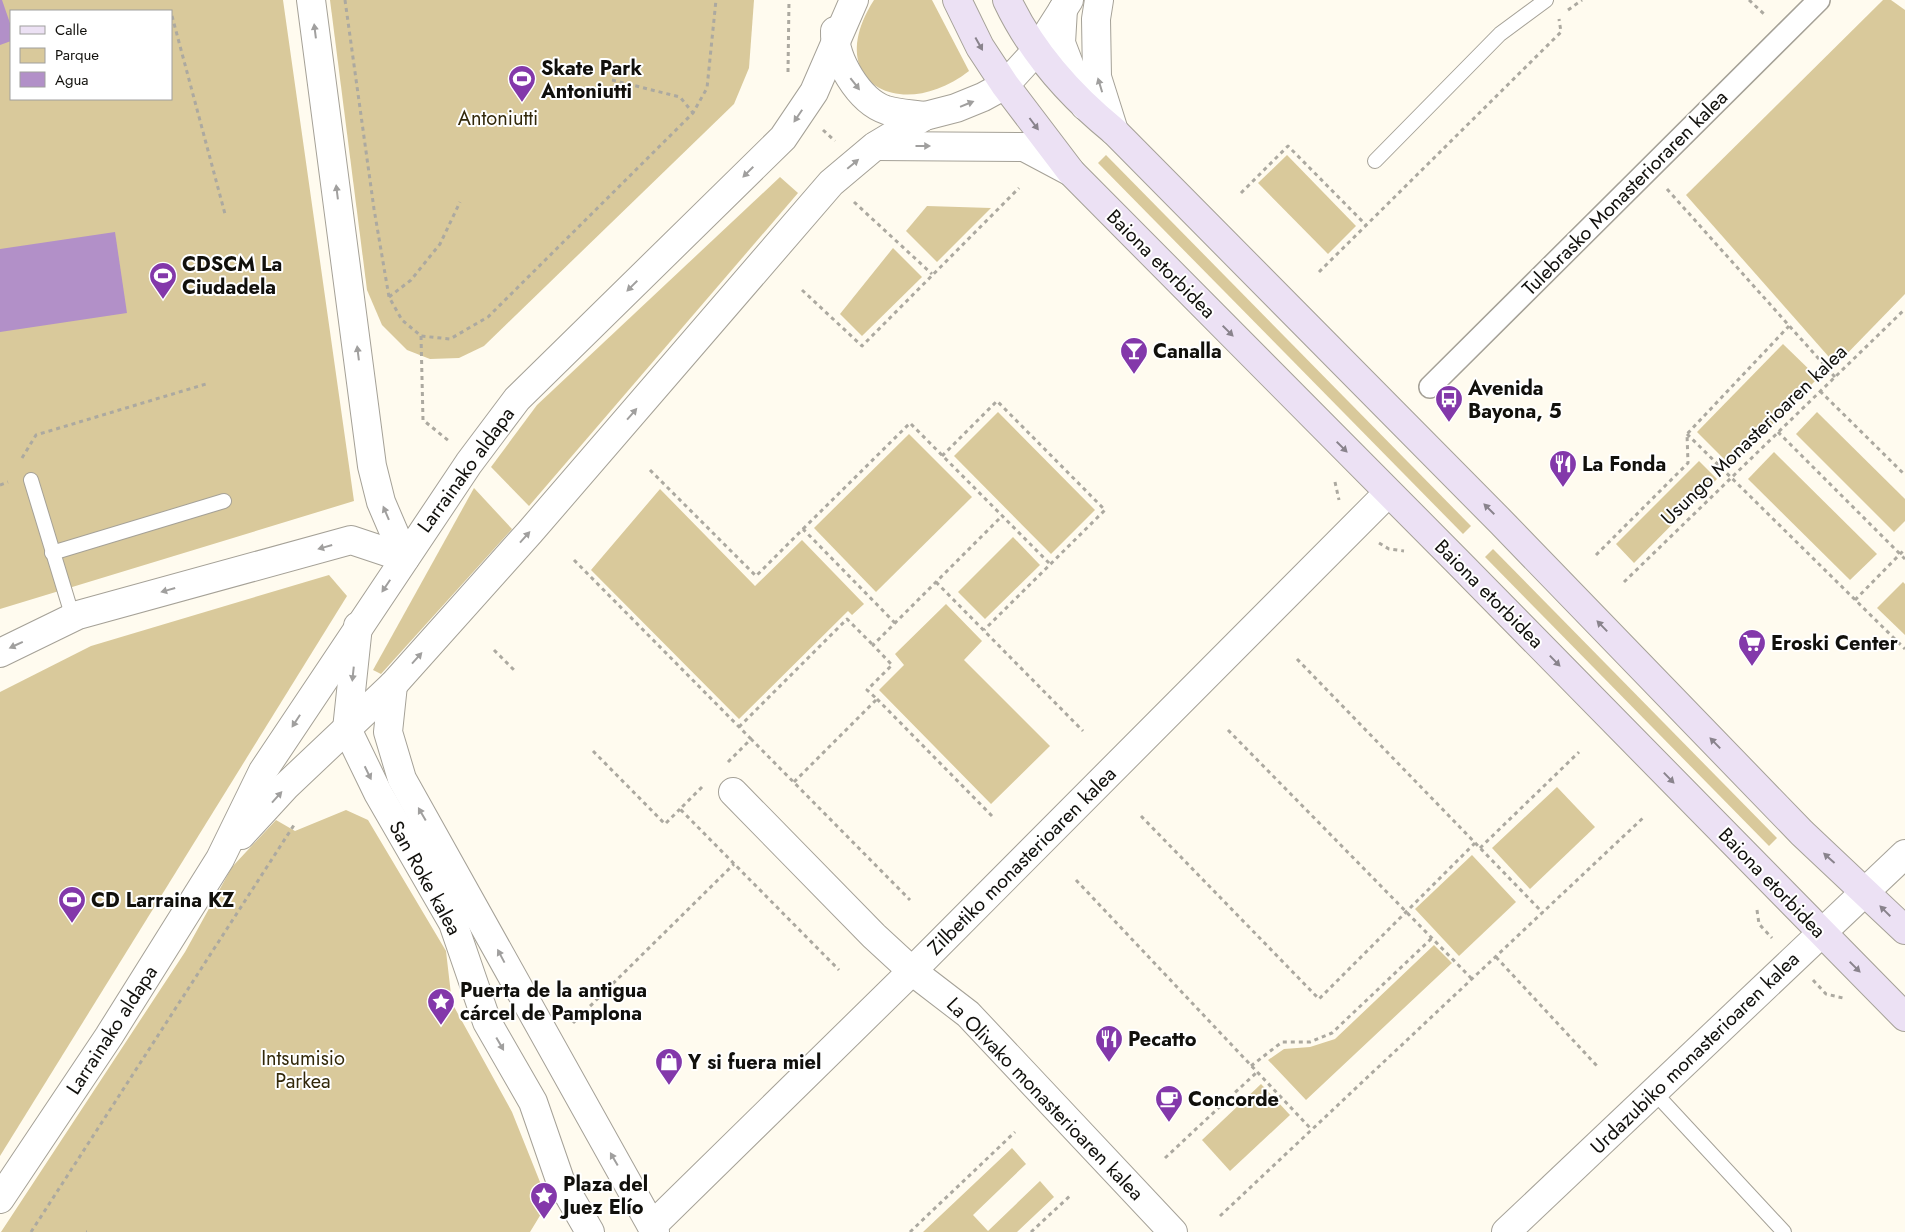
<svg xmlns="http://www.w3.org/2000/svg" width="1905" height="1232" font-family="Jost,sans-serif">
<style>
.green{fill:#d9c99b;fill-rule:evenodd}
.water{fill:#b290c8}
.lines{fill:none;stroke-linecap:round;stroke-linejoin:round}
.service-casing{stroke:#a5a197;stroke-width:16}
.pedestrian-casing{stroke:#a5a197;stroke-width:24}
.minor-casing{stroke:#a5a197;stroke-width:30}
.tertiary-casing{stroke:#a5a197;stroke-width:30}
.secondary-casing{stroke:#a5a197;stroke-width:30}
.path{stroke:#aca9a0;stroke-width:3;stroke-dasharray:4 4;stroke-linecap:butt}
.service{stroke:#fff;stroke-width:14}
.pedestrian{stroke:#fff;stroke-width:21}
.minor{stroke:#fff;stroke-width:28}
.tertiary{stroke:#fff;stroke-width:28}
.secondary{stroke:#ece1f4;stroke-width:28}
.oneway{fill:#a09f9e}
.oneway2{fill:#89838c}
.labels{text-anchor:middle;dominant-baseline:central;stroke-width:4;stroke-linejoin:round;paint-order:stroke}
.poi-label{font-size:20px;font-weight:bold;fill:#11100c;stroke:#fff;text-anchor:start}
.park-label{font-size:20px;fill:#32280a;stroke:#fff}
.street-label{font-size:20px;fill:#11100c;stroke:#fff}
</style>
<rect width="100%" height="100%" fill="#fffbef"/>
<g class="green">
<path d="M0,0H283L354,501L0,609ZM11,11H171V99H11Z"/>
<polygon points="330,0 754,0 749,68 734,104 484,346 459,358 430,359 407,350 382,325 367,290"/>
<path d="M874,0H932L969,71C901,124 821,82 874,0Z"/>
<polygon points="1883,0 1891,0 1905,10 1905,294 1836,365 1686,195"/>
<polygon points="1106,155 1471,526 1463,534 1098,163"/>
<polygon points="1287,155 1356,226 1328,254 1258,183"/>
<polygon points="780,177 798,193 529,506 491,467 537,405"/>
<polygon points="927,206 991,208 937,262 906,231"/>
<polygon points="893,248 922,277 862,336 840,314"/>
<polygon points="1783,344 1818,378 1731,466 1697,432"/>
<polygon points="998,412 1095,510 1051,554 954,456"/>
<polygon points="1817,412 1905,499 1905,521 1894,532 1796,434"/>
<polygon points="909,434 972,497 876,592 814,528"/>
<polygon points="1774,452 1877,554 1850,580 1748,479"/>
<polygon points="1699,461 1717,479 1634,563 1616,544"/>
<polygon points="474,488 512,529 381,674 373,670"/>
<polygon points="660,489 755,586 802,540 864,604 852,615 848,611 739,719 591,570"/>
<polygon points="1013,537 1040,565 985,619 958,592"/>
<polygon points="1493,549 1777,838 1769,846 1485,557"/>
<polygon points="329,575 347,596 0,1156 0,692 91,646"/>
<polygon points="1903,582 1905,584 1905,635 1877,608"/>
<polygon points="946,604 982,641 964,660 1050,746 991,804 879,690 904,665 895,654"/>
<polygon points="1557,787 1595,827 1530,889 1492,848"/>
<polygon points="346,810 368,820 446,951 452,1003 512,1112 540,1182 541,1214 530,1232 1,1232 185,952 232,867 276,820 295,831"/>
<polygon points="1472,855 1516,902 1459,956 1415,909"/>
<polygon points="1434,945 1452,963 1306,1100 1268,1060 1284,1049 1310,1047 1335,1039"/>
<polygon points="1261,1084 1290,1115 1230,1171 1202,1140"/>
<polygon points="1012,1148 1026,1164 973,1215 988,1231 1040,1181 1054,1197 1017,1232 923,1232"/>
</g>
<g class="water">
<polygon points="0,0 2,0 11,26 11,41 0,45"/>
<polygon points="115,232 127,313 0,332 0,249"/>
</g>
<g class="lines">
<defs>
<g id="service">
<polyline points="1375,161 1500,34 1546,0"/>
<polyline points="31,480 73,618"/>
<polyline points="52,553 224,501"/>
<polyline points="1654,1092 1784,1232"/>
</g>
<polyline id="pedestrian" points="1430,387 1819,0"/>
<g id="minor">
<polyline points="311,0 372,466 381,502 405,558"/>
<polyline points="0,653 78,615 351,540 405,558"/>
<polyline points="347,729 358,626"/>
<polyline points="733,792 874,936 912,971 968,1014 1173,1232"/>
<polyline points="652,1226 912,971 1388,493"/>
</g>
<g id="tertiary">
<polyline points="1099,0 1096,19 1097,77 1114,131"/>
<polyline points="1063,9 1061,43 1085,106"/>
<path d="M835,31C834,59 859,101 886,110C899,114 913,114 925,116"/>
<polyline points="876,146 1024,147 1071,172"/>
<polyline points="393,685 388,732 402,779 655,1232"/>
<polyline points="347,729 378,793 453,923 487,1022 533,1102 560,1180 590,1232"/>
<polyline points="241,835 286,786 393,685 530,532 831,183 875,146 925,116 956,108 983,97 1005,85 1037,50 1069,0"/>
<polyline points="0,1199 109,1036 220,859 263,771 469,463 517,399 783,138 814,92 854,0"/>
<polyline points="1506,1232 1905,854"/>
</g>
<g id="secondary">
<polyline points="957,0 980,47 1005,85 1071,172 1456,560 1905,1017"/>
<path d="M1007,0C1031,51 1071,96 1114,131L1501,522L1802,833L1905,930"/>
</g>
</defs>
<use href="#service" class="service-casing"/>
<use href="#pedestrian" class="pedestrian-casing"/>
<use href="#minor" class="minor-casing"/>
<use href="#tertiary" class="tertiary-casing"/>
<use href="#secondary" class="secondary-casing"/>
<g class="path">
<polyline points="345,0 374,209 389,297 402,320 421,336 450,339 488,317 693,113 707,88 716,0"/>
<polyline points="1749,0 1765,15"/>
<polyline points="1568,10 1582,0"/>
<polyline points="172,16 225,214"/>
<polyline points="788,72 789,0"/>
<polyline points="612,80 680,97 693,113"/>
<polyline points="823,130 835,141"/>
<polyline points="1667,189 1835,377"/>
<polyline points="1241,193 1288,146 1366,225"/>
<polyline points="854,202 932,274"/>
<polyline points="1319,272 1561,32 1559,19"/>
<polyline points="802,290 862,346 1019,188"/>
<polyline points="389,297 411,280 440,244 460,202"/>
<polyline points="421,336 423,420 449,441"/>
<polyline points="1820,391 1905,475"/>
<polyline points="1778,432 1905,559"/>
<polyline points="1687,434 1905,649"/>
<polyline points="942,456 997,401 1105,510 984,630"/>
<polyline points="22,458 36,435 206,384"/>
<polyline points="650,470 756,576 803,529 895,623"/>
<polyline points="1335,482 1339,500"/>
<polyline points="0,485 8,482"/>
<polyline points="803,529 910,423 1050,564"/>
<polyline points="1379,543 1389,549 1404,551"/>
<polyline points="1596,555 1688,463 1687,434 1789,326"/>
<polyline points="574,560 751,739"/>
<polyline points="936,582 1083,731"/>
<polyline points="1624,582 1905,309"/>
<polyline points="1855,600 1905,549"/>
<polyline points="494,650 515,671"/>
<polyline points="1297,659 1543,913"/>
<polyline points="877,699 994,818"/>
<polyline points="739,727 847,619 873,645"/>
<polyline points="1228,730 1472,979"/>
<polyline points="593,751 665,824 680,809"/>
<polyline points="728,762 751,739 910,900"/>
<polyline points="794,782 877,699 867,690 892,665 873,645 1002,516"/>
<polyline points="702,787 680,809 839,970"/>
<polyline points="1141,816 1319,999 1475,843"/>
<polyline points="1480,848 1579,752"/>
<polyline points="1076,880 1312,1130"/>
<polyline points="1757,910 1759,924 1772,938"/>
<polyline points="1496,957 1597,1066"/>
<polyline points="1813,980 1826,994 1843,998"/>
<polyline points="573,1023 734,864"/>
<polyline points="1251,1066 1282,1042 1310,1042 1332,1033 1432,938"/>
<polyline points="1165,1158 1257,1072"/>
<polyline points="1220,1216 1644,817"/>
<polyline points="31,1232 294,825"/>
<polyline points="86,1232 87,1232"/>
<polyline points="910,1232 1015,1132"/>
<polyline points="1031,1232 1072,1194"/>
</g>
<use href="#service" class="service"/>
<use href="#pedestrian" class="pedestrian"/>
<use href="#minor" class="minor"/>
<use href="#tertiary" class="tertiary"/>
<use href="#secondary" class="secondary"/>
</g>
<defs><path id="oneway-solid" d="M-6-.8H1V-3.2L6.5 0L1 3.2V.8H-6Z" transform="scale(1.25)"/></defs>
<g class="oneway">
<use href="#oneway-solid" transform="translate(315 31) rotate(-97)"/>
<use href="#oneway-solid" transform="translate(855 84) rotate(52)"/>
<use href="#oneway-solid" transform="translate(1100 85) rotate(-107)"/>
<use href="#oneway-solid" transform="translate(967 104) rotate(-22)"/>
<use href="#oneway-solid" transform="translate(798 116) rotate(124)"/>
<use href="#oneway-solid" transform="translate(923 146)"/>
<use href="#oneway-solid" transform="translate(853 164) rotate(-40)"/>
<use href="#oneway-solid" transform="translate(748 172) rotate(135)"/>
<use href="#oneway-solid" transform="translate(337 192) rotate(-97)"/>
<use href="#oneway-solid" transform="translate(632 286) rotate(135)"/>
<use href="#oneway-solid" transform="translate(358 353) rotate(-97)"/>
<use href="#oneway-solid" transform="translate(632 414) rotate(-49)"/>
<use href="#oneway-solid" transform="translate(386 513) rotate(-113)"/>
<use href="#oneway-solid" transform="translate(525 537) rotate(-48)"/>
<use href="#oneway-solid" transform="translate(325 547) rotate(164)"/>
<use href="#oneway-solid" transform="translate(386 586) rotate(124)"/>
<use href="#oneway-solid" transform="translate(168 590) rotate(164)"/>
<use href="#oneway-solid" transform="translate(16 645) rotate(155)"/>
<use href="#oneway-solid" transform="translate(417 658) rotate(-48)"/>
<use href="#oneway-solid" transform="translate(353 674) rotate(96)"/>
<use href="#oneway-solid" transform="translate(296 721) rotate(123)"/>
<use href="#oneway-solid" transform="translate(368 773) rotate(64)"/>
<use href="#oneway-solid" transform="translate(277 797) rotate(-48)"/>
<use href="#oneway-solid" transform="translate(422 814) rotate(-120)"/>
<use href="#oneway-solid" transform="translate(501 956) rotate(-118)"/>
<use href="#oneway-solid" transform="translate(500 1044) rotate(60)"/>
<use href="#oneway-solid" transform="translate(614 1159) rotate(-120)"/>
</g>
<g class="oneway2">
<use href="#oneway-solid" transform="translate(979 44) rotate(61)"/>
<use href="#oneway-solid" transform="translate(1034 124) rotate(53)"/>
<use href="#oneway-solid" transform="translate(1228 331) rotate(45)"/>
<use href="#oneway-solid" transform="translate(1342 447) rotate(45)"/>
<use href="#oneway-solid" transform="translate(1489 509) rotate(-135)"/>
<use href="#oneway-solid" transform="translate(1602 626) rotate(-134)"/>
<use href="#oneway-solid" transform="translate(1555 661) rotate(46)"/>
<use href="#oneway-solid" transform="translate(1715 743) rotate(-134)"/>
<use href="#oneway-solid" transform="translate(1669 778) rotate(46)"/>
<use href="#oneway-solid" transform="translate(1829 858) rotate(-138)"/>
<use href="#oneway-solid" transform="translate(1885 911) rotate(-135)"/>
<use href="#oneway-solid" transform="translate(1855 967) rotate(45)"/>
</g>
<defs>
<symbol id="stadium-pin" viewBox="-11 -11 22 30"><path d="M0 17L-7.5 6A9.5 9.5 0 1 1 7.5 6Z" fill="#8338aa" stroke="#fff"/><path d="M0-5a6.5 5 0 1 0 0 10a6.5 5 0 1 0 0-10ZM-3.5-1.8h7v3.6h-7Z" fill="#fff"/></symbol>
<symbol id="bar-pin" viewBox="-11 -11 22 30"><path d="M0 17L-7.5 6A9.5 9.5 0 1 1 7.5 6Z" fill="#8338aa" stroke="#fff"/><path d="M-6-5H6L.8 .8V4.5H3.5V6h-7V4.5H-.8V.8Z" fill="#fff"/></symbol>
<symbol id="bus-pin" viewBox="-11 -11 22 30"><path d="M0 17L-7.5 6A9.5 9.5 0 1 1 7.5 6Z" fill="#8338aa" stroke="#fff"/><path d="M-5-6H5V4H4V6H2V4H-2V6H-4V4H-5ZM-3.5-4V0h7V-4ZM-3.5 1.2v1.5H-2V1.2ZM2 1.2v1.5H3.5V1.2Z" fill="#fff"/></symbol>
<symbol id="restaurant-pin" viewBox="-11 -11 22 30"><path d="M0 17L-7.5 6A9.5 9.5 0 1 1 7.5 6Z" fill="#8338aa" stroke="#fff"/><path d="M-5-6h1v4h1v-4h1v4h1v-4h1v5L-1.5 .5V6h-2V.5L-5-1ZM5-6V6H3V1.5H1.5Q1.5-4 5-6Z" fill="#fff"/></symbol>
<symbol id="supermarket-pin" viewBox="-11 -11 22 30"><path d="M0 17L-7.5 6A9.5 9.5 0 1 1 7.5 6Z" fill="#8338aa" stroke="#fff"/><path d="M-6-5.5h2.5l.6 2H6L4.5 2H-2.5L-4.4-4H-6ZM-1.5 3.2a1.3 1.3 0 1 0 .1 0ZM3 3.2a1.3 1.3 0 1 0 .1 0Z" fill="#fff"/></symbol>
<symbol id="sight-pin" viewBox="-11 -11 22 30"><path d="M0 17L-7.5 6A9.5 9.5 0 1 1 7.5 6Z" fill="#8338aa" stroke="#fff"/><path d="M0-6L1.8-2.2L6-1.7L2.9 1.2L3.7 5.4L0 3.3L-3.7 5.4L-2.9 1.2L-6-1.7L-1.8-2.2Z" fill="#fff"/></symbol>
<symbol id="shop-pin" viewBox="-11 -11 22 30"><path d="M0 17L-7.5 6A9.5 9.5 0 1 1 7.5 6Z" fill="#8338aa" stroke="#fff"/><path d="M-5-2.5h2.3a2.7 3.5 0 0 1 5.4 0H5L5.5 6h-11ZM-1.5-2.5h3a1.5 2.3 0 0 0-3 0Z" fill="#fff"/></symbol>
<symbol id="cafe-pin" viewBox="-11 -11 22 30"><path d="M0 17L-7.5 6A9.5 9.5 0 1 1 7.5 6Z" fill="#8338aa" stroke="#fff"/><path d="M-5.5-4.5H6V0H3Q3 3.5 0 3.5H-2.5Q-5.5 3.5-5.5 0ZM3-3.2v2h1.7v-2ZM-6 4.5H4V6H-6Z" fill="#fff"/></symbol>
</defs>
<g fill-rule="evenodd">
<use href="#stadium-pin" x="506" y="63" width="32" height="43"/>
<use href="#stadium-pin" x="147" y="260" width="32" height="43"/>
<use href="#bar-pin" x="1118" y="335" width="32" height="43"/>
<use href="#bus-pin" x="1433" y="383" width="32" height="43"/>
<use href="#restaurant-pin" x="1547" y="448" width="32" height="43"/>
<use href="#supermarket-pin" x="1736" y="627" width="32" height="43"/>
<use href="#stadium-pin" x="56" y="884" width="32" height="43"/>
<use href="#sight-pin" x="425" y="986" width="32" height="43"/>
<use href="#restaurant-pin" x="1093" y="1023" width="32" height="43"/>
<use href="#shop-pin" x="653" y="1046" width="32" height="43"/>
<use href="#cafe-pin" x="1153" y="1083" width="32" height="43"/>
<use href="#sight-pin" x="528" y="1180" width="32" height="43"/>
</g>
<g class="labels">
<g class="poi-label">
<text x="541" y="68">Skate Park<tspan x="541" dy="23">Antoniutti</tspan></text>
<text x="182" y="264">CDSCM La<tspan x="182" dy="23">Ciudadela</tspan></text>
<text x="1153" y="351">Canalla</text>
<text x="1468" y="388">Avenida<tspan x="1468" dy="23">Bayona, 5</tspan></text>
<text x="1582" y="464">La Fonda</text>
<text x="1771" y="643">Eroski Center</text>
<text x="91" y="900">CD Larraina KZ</text>
<text x="460" y="990">Puerta de la antigua<tspan x="460" dy="23">cárcel de Pamplona</tspan></text>
<text x="1128" y="1039">Pecatto</text>
<text x="688" y="1062">Y si fuera miel</text>
<text x="1188" y="1099">Concorde</text>
<text x="563" y="1184">Plaza del<tspan x="563" dy="23">Juez Elío</tspan></text>
</g>
<g class="park-label">
<text x="498" y="118">Antoniutti</text>
<text x="303" y="1058">Intsumisio<tspan x="303" dy="23">Parkea</tspan></text>
</g>
<g class="street-label">
<text transform="translate(1625 193) rotate(-45)">Tulebrasko Monasterioraren kalea</text>
<text transform="translate(1161 264) rotate(45)">Baiona etorbidea</text>
<text transform="translate(1754 435) rotate(-44)">Usungo Monasterioaren kalea</text>
<text transform="translate(466 470) rotate(-54)">Larrainako aldapa</text>
<text transform="translate(1489 594) rotate(45)">Baiona etorbidea</text>
<text transform="translate(1022 861) rotate(-45)">Zilbetiko monasterioaren kalea</text>
<text transform="translate(425 878) rotate(61)">San Roke kalea</text>
<text transform="translate(1772 883) rotate(46)">Baiona etorbidea</text>
<text transform="translate(112 1030) rotate(-57)">Larrainako aldapa</text>
<text transform="translate(1695 1053) rotate(-44)">Urdazubiko monasterioaren kalea</text>
<text transform="translate(1045 1099) rotate(46)">La Olivako monasterioaren kalea</text>
</g>
</g>
<rect x="10" y="10" width="162" height="90" fill="#ffffff" stroke="#a09f9e"/>
<rect x="20" y="26" width="25" height="8" fill="#ece1f4" stroke="#a09f9e"/>
<text x="55" y="35" font-size="15" fill="#11100c">Calle</text>
<rect x="20" y="48" width="25" height="15" fill="#d9c99b" stroke="#a09f9e"/>
<text x="55" y="60" font-size="15" fill="#11100c">Parque</text>
<rect x="20" y="72" width="25" height="15" fill="#b290c8" stroke="#a09f9e"/>
<text x="55" y="85" font-size="15" fill="#11100c">Agua</text>
</svg>
